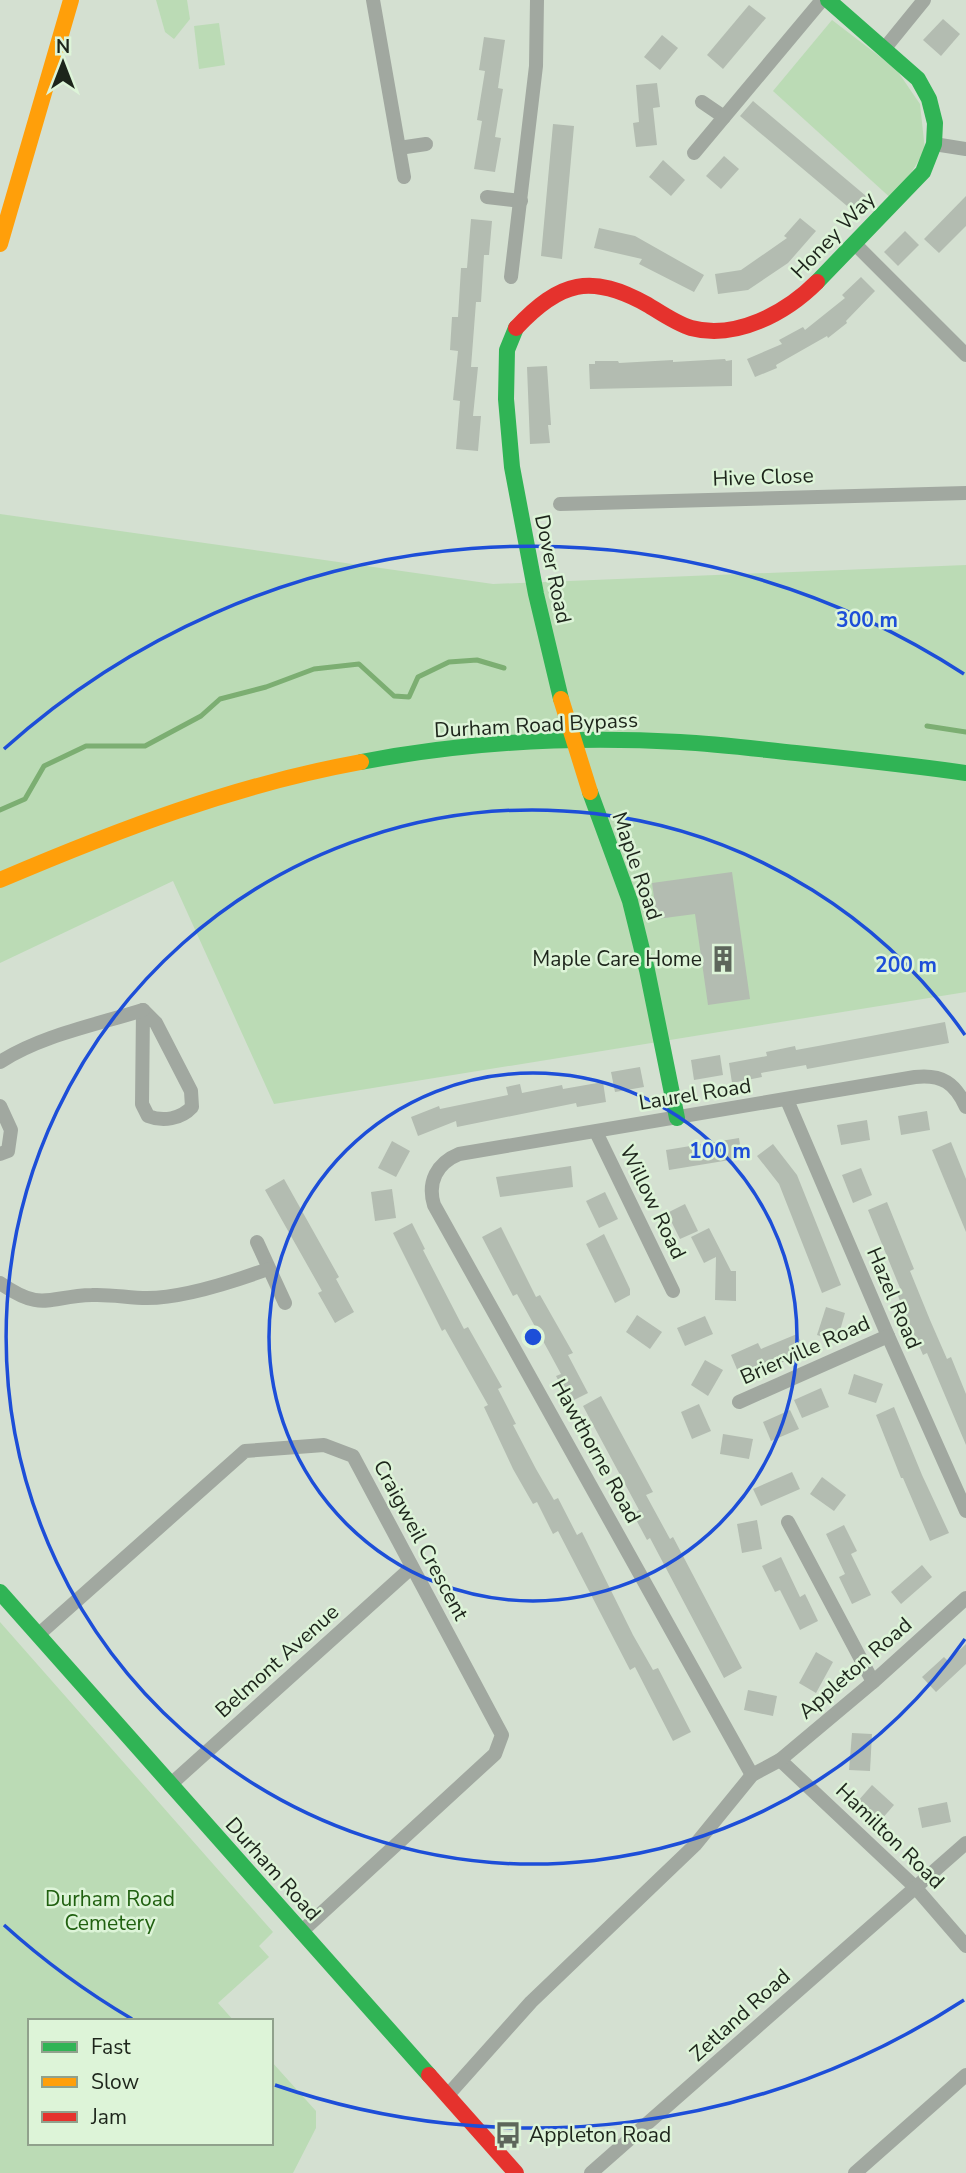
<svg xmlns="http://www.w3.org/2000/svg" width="966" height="2173" font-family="'Nunito Sans',sans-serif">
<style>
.green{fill:#bbdbb5}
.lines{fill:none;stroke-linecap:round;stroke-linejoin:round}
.stream{stroke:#7cae72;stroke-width:5}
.building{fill:#b3bcb1}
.street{stroke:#a1a8a0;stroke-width:14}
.fast{stroke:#30b455;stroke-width:16}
.slow{stroke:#ff9f0a;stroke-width:16}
.jam{stroke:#e5322d;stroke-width:16}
.slow-bridge{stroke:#ff9f0a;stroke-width:16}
.ring{fill:none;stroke:#1d4ed8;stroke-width:3.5}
.labels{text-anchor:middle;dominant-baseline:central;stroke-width:5;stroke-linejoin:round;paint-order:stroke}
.street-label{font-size:21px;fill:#1d251b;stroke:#ddf4d8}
.poi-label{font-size:21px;fill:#1d251b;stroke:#ddf4d8;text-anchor:end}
.park-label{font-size:21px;fill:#206010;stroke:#ddf4d8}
.centre{fill:#1d4ed8;stroke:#ddf4d8;stroke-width:3.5}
.ring-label{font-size:21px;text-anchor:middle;font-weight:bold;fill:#1d4ed8;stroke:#ddf4d8;stroke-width:5;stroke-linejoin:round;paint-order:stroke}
</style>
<rect width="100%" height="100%" fill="#d4e0d1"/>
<g class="green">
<polygon points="187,0 190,19 174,39 165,32 156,0"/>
<polygon points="832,20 896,69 920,104 925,150 894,201 773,91"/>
<polygon points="219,23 225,65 199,69 194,26"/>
<polygon points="0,514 493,584 966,565 966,992 274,1104 173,881 0,963"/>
<polygon points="0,1622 273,1932 259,1946 269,1957 218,2003 234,2021 30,2021 30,2143 271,2143 271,2061 316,2111 316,2128 293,2173 0,2173"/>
</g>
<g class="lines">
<g class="stream">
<polyline points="927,726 966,732"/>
<polyline points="0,810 25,799 44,766 86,746 145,746 201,716 220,699 266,687 314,669 359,664 394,696 409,697 418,677 449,662 477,660 504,668"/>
</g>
</g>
<g class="building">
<polygon points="749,5 766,18 723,69 707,55"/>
<polygon points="943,19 960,34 941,56 923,40"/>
<polygon points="662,35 678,48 660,70 644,57"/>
<polygon points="484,37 505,40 498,88 503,89 495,137 501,138 495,172 474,169 482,121 477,120 485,71 479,70"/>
<polygon points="657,83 660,107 653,108 657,145 636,147 633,123 639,122 636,85"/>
<polygon points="753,101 866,196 853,211 740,116"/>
<polygon points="553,124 574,126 562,259 541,256"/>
<polygon points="724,156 739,169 721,189 706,176"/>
<polygon points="663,160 685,180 671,196 649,177"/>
<polygon points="966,196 966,226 939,253 924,239"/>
<polygon points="800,218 816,231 788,263 748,290 718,294 715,274 741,270 787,238 784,236"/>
<polygon points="471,219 492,221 489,255 484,255 481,302 476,302 471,367 478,367 473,416 481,416 478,451 456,449 460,401 453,400 458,351 450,350 452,317 458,317 461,268 467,268"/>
<polygon points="599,228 635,236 704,275 694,292 639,264 642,259 594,248"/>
<polygon points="905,231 919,245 898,266 884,252"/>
<polygon points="861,277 875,291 846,321 847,323 828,338 827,336 776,365 777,368 755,377 747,359 782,344 779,340 803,327 805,330 845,298 842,295"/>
<polygon points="725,359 726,361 732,360 732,386 590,389 589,364 595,364 595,361 618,361 619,363 673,360 673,362"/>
<polygon points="547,366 551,425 548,425 550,443 530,444 527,367"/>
<polygon points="732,872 750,999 708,1005 695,914 657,919 652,883"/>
<polygon points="945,1022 949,1043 807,1069 806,1065 761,1073 762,1077 732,1083 729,1063 767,1056 766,1052 795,1046 796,1050 818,1046"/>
<polygon points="720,1055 723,1075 694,1080 691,1060"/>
<polygon points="640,1067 644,1087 615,1092 611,1072"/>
<polygon points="603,1082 606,1102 577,1107 576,1103 457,1127 456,1121 418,1136 411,1117 439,1106 440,1109 508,1095 506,1087 520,1084 522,1093 562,1085 563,1089"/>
<polygon points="927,1111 930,1130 901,1135 898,1116"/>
<polygon points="867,1120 870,1140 841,1145 837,1125"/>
<polygon points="739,1138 742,1158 669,1170 666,1150"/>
<polygon points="392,1141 410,1151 396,1177 378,1168"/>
<polygon points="951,1142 966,1179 966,1232 932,1150"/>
<polygon points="773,1144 797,1175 841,1285 822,1293 779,1184 757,1156"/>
<polygon points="571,1166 573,1187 500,1197 496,1177"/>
<polygon points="861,1168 872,1195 853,1203 842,1175"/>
<polygon points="284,1179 339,1277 336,1279 354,1312 335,1323 318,1293 322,1291 265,1190"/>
<polygon points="392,1189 396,1218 375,1221 371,1192"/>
<polygon points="605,1192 618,1219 599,1228 586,1201"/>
<polygon points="887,1202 914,1269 910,1271 930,1320 947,1359 951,1357 966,1394 966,1445 927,1353 923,1355 901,1304 896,1290 900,1288 868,1210"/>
<polygon points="685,1204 698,1231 680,1239 667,1213"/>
<polygon points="412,1223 425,1249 423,1250 464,1329 468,1327 502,1387 498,1389 516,1424 513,1425 536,1469 554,1500 558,1498 577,1535 582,1532 633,1635 653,1670 658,1668 691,1732 673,1741 635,1667 630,1670 558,1531 553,1534 537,1502 533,1504 513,1469 484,1407 488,1405 445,1329 442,1331 393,1233"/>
<polygon points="501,1227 536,1297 540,1295 573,1353 568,1355 588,1393 570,1402 556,1376 561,1374 548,1350 517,1294 513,1296 482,1237"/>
<polygon points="709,1228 731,1271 736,1271 736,1301 715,1300 716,1257 704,1263 691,1237"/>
<polygon points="604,1234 630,1289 630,1295 615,1303 586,1244"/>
<polygon points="826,1307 845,1313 837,1341 817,1335"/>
<polygon points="637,1315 662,1332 650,1349 626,1332"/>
<polygon points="705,1316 713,1334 685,1346 677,1328"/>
<polygon points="797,1334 806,1353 778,1364 776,1358 739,1374 731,1355 758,1343 761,1349"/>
<polygon points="705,1360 723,1370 708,1396 691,1385"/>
<polygon points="854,1374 883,1384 876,1403 848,1394"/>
<polygon points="821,1388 829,1407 802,1418 794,1400"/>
<polygon points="601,1396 653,1492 646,1495 670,1539 673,1537 742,1668 724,1678 650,1538 647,1540 633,1514 639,1510 583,1406"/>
<polygon points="699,1404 711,1431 692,1439 681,1412"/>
<polygon points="894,1407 922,1475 949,1533 930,1541 903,1478 901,1478 876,1415"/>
<polygon points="790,1410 799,1429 771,1441 763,1422"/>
<polygon points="723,1434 753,1439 749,1459 720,1454"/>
<polygon points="792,1472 800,1489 761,1506 753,1489"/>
<polygon points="822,1477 846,1495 834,1511 810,1494"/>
<polygon points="757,1520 762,1549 742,1553 737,1524"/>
<polygon points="844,1525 857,1551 851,1554 871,1595 852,1604 839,1577 845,1574 826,1534"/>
<polygon points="781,1557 800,1597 805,1594 818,1621 800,1630 780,1590 775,1592 762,1566"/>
<polygon points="922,1565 932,1577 901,1604 891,1592"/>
<polygon points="966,1644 966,1664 936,1692 922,1677 944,1657 948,1661"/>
<polygon points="816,1652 833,1662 816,1693 799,1683"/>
<polygon points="748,1690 777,1696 773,1716 744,1710"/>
<polygon points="852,1733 872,1734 870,1771 849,1770"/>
<polygon points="872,1785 894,1805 881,1820 858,1801"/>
<polygon points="947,1802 951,1822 922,1828 918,1808"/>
</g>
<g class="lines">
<g class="street">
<polyline points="373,0 404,177"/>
<polyline points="885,48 924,0"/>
<polyline points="702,102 724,117"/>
<polyline points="934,144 966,149"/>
<polyline points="399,148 426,144"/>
<polyline points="694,153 822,0"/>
<polyline points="487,197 521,201"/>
<polyline points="855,244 966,355"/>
<polyline points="511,277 536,66 537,0"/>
<polyline points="560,504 966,493"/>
<path d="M143,1010L156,1023L191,1091L192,1107C181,1119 163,1122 148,1116L142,1104Z"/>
<path d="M0,1062C42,1035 96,1025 143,1010"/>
<polyline points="787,1100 888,1336 966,1511"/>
<polyline points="0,1106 11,1130 8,1151 0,1154"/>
<polyline points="596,1132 673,1291"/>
<polyline points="257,1242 285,1303"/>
<path d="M0,1283C43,1313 48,1296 92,1295C111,1294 129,1298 147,1298C182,1298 235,1281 268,1269"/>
<polyline points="739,1402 888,1336"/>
<polyline points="788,1522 873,1682"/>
<polyline points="38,1635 245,1451 324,1445 353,1456 502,1735 495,1754 301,1932"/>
<polyline points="780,1760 915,1887 966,1946"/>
<path d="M752,1775L434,1205C427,1182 437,1163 459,1154L915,1077C942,1074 955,1083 966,1107"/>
<polyline points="170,1785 411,1568"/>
<polyline points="447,2096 531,2002 695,1845 752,1775 780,1760 873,1682 966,1598"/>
<polyline points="591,2173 966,1843"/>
<polyline points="855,2173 966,2075"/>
</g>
<g class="fast">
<polyline points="817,282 923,172 934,144 935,123 929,99 918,79 828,0"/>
<polyline points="516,328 507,350 506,399 512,467 536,594 561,699"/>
<path d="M361,762C465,742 573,736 680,742C719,744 757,749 796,753C853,759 910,765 966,773"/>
<polyline points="590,792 630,901 647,970 677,1118"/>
<polyline points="0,1592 429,2075"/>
</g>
<g class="slow">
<polyline points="0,244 71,0"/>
<path d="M0,880C117,830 235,785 361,762"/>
</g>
<g class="jam">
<path d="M516,328C560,281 591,273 648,305C661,313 677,324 691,328C736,340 786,313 817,282"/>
<polyline points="429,2075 516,2173"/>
</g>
<polyline class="slow-bridge" points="561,699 590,792"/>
</g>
<g class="ring">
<circle cx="533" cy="1337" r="264"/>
<path d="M965 1639A527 527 0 1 1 965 1035"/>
<path d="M964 2000A791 791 0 0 1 275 2085M132 2019A791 791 0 0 1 4 1925M4 749A791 791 0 0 1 964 674"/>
</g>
<defs>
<symbol id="building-bare" viewBox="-9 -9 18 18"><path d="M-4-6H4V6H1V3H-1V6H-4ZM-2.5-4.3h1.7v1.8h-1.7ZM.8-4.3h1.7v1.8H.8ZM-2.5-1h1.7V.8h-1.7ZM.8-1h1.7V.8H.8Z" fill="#5d665b" stroke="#ddf4d8" stroke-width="2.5" paint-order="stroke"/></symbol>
<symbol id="bus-bare" viewBox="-9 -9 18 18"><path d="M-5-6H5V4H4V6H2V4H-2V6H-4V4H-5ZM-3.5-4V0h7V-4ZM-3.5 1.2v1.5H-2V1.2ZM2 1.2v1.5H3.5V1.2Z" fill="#5d665b" stroke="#ddf4d8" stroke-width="2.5" paint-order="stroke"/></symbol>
</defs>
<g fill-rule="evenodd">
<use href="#building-bare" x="704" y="940" width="38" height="38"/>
<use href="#bus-bare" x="489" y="2116" width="38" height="38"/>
</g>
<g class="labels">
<g class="street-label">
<text transform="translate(833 235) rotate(-46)">Honey Way</text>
<text transform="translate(763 477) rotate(-2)">Hive Close</text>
<text transform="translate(553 569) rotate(78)">Dover Road</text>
<text transform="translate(536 725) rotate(-3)">Durham Road Bypass</text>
<text transform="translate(637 866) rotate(71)">Maple Road</text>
<text transform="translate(695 1094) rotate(-9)">Laurel Road</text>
<text transform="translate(653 1202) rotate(64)">Willow Road</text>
<text transform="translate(894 1298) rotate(67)">Hazel Road</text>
<text transform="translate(805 1350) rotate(-24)">Brierville Road</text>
<text transform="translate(596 1451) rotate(61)">Hawthorne Road</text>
<text transform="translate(421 1540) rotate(62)">Craigweil Crescent</text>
<text transform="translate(277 1661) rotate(-42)">Belmont Avenue</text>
<text transform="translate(855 1668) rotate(-41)">Appleton Road</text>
<text transform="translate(890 1836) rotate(44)">Hamilton Road</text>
<text transform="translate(273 1869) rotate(48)">Durham Road</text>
<text transform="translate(740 2015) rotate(-42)">Zetland Road</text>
</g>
<g class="poi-label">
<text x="702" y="959">Maple Care Home</text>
<text x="529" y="2135" text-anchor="start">Appleton Road</text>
</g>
<g class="park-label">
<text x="110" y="1899">Durham Road<tspan x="110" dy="24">Cemetery</tspan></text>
</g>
</g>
<circle cx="533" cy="1337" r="10" class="centre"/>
<g class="ring-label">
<text x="867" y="627">300 m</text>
<text x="906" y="972">200 m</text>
<text x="720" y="1158">100 m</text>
</g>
<rect x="28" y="2019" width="245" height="126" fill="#ddf4d8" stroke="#90a18c" stroke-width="2"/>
<rect x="42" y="2042" width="35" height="10" fill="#30b455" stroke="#90a18c" stroke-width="2"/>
<text x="91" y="2054" font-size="21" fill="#1d251b">Fast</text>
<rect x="42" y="2077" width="35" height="10" fill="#ff9f0a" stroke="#90a18c" stroke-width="2"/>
<text x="91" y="2089" font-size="21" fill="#1d251b">Slow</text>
<rect x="42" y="2112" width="35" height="10" fill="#e5322d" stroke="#90a18c" stroke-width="2"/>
<text x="91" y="2124" font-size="21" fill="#1d251b">Jam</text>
<g transform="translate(63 63)" stroke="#ddf4d8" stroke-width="5" paint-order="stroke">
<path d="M0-5L12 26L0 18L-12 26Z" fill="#1d251b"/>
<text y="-10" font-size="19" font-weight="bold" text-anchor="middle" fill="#1d251b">N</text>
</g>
</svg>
